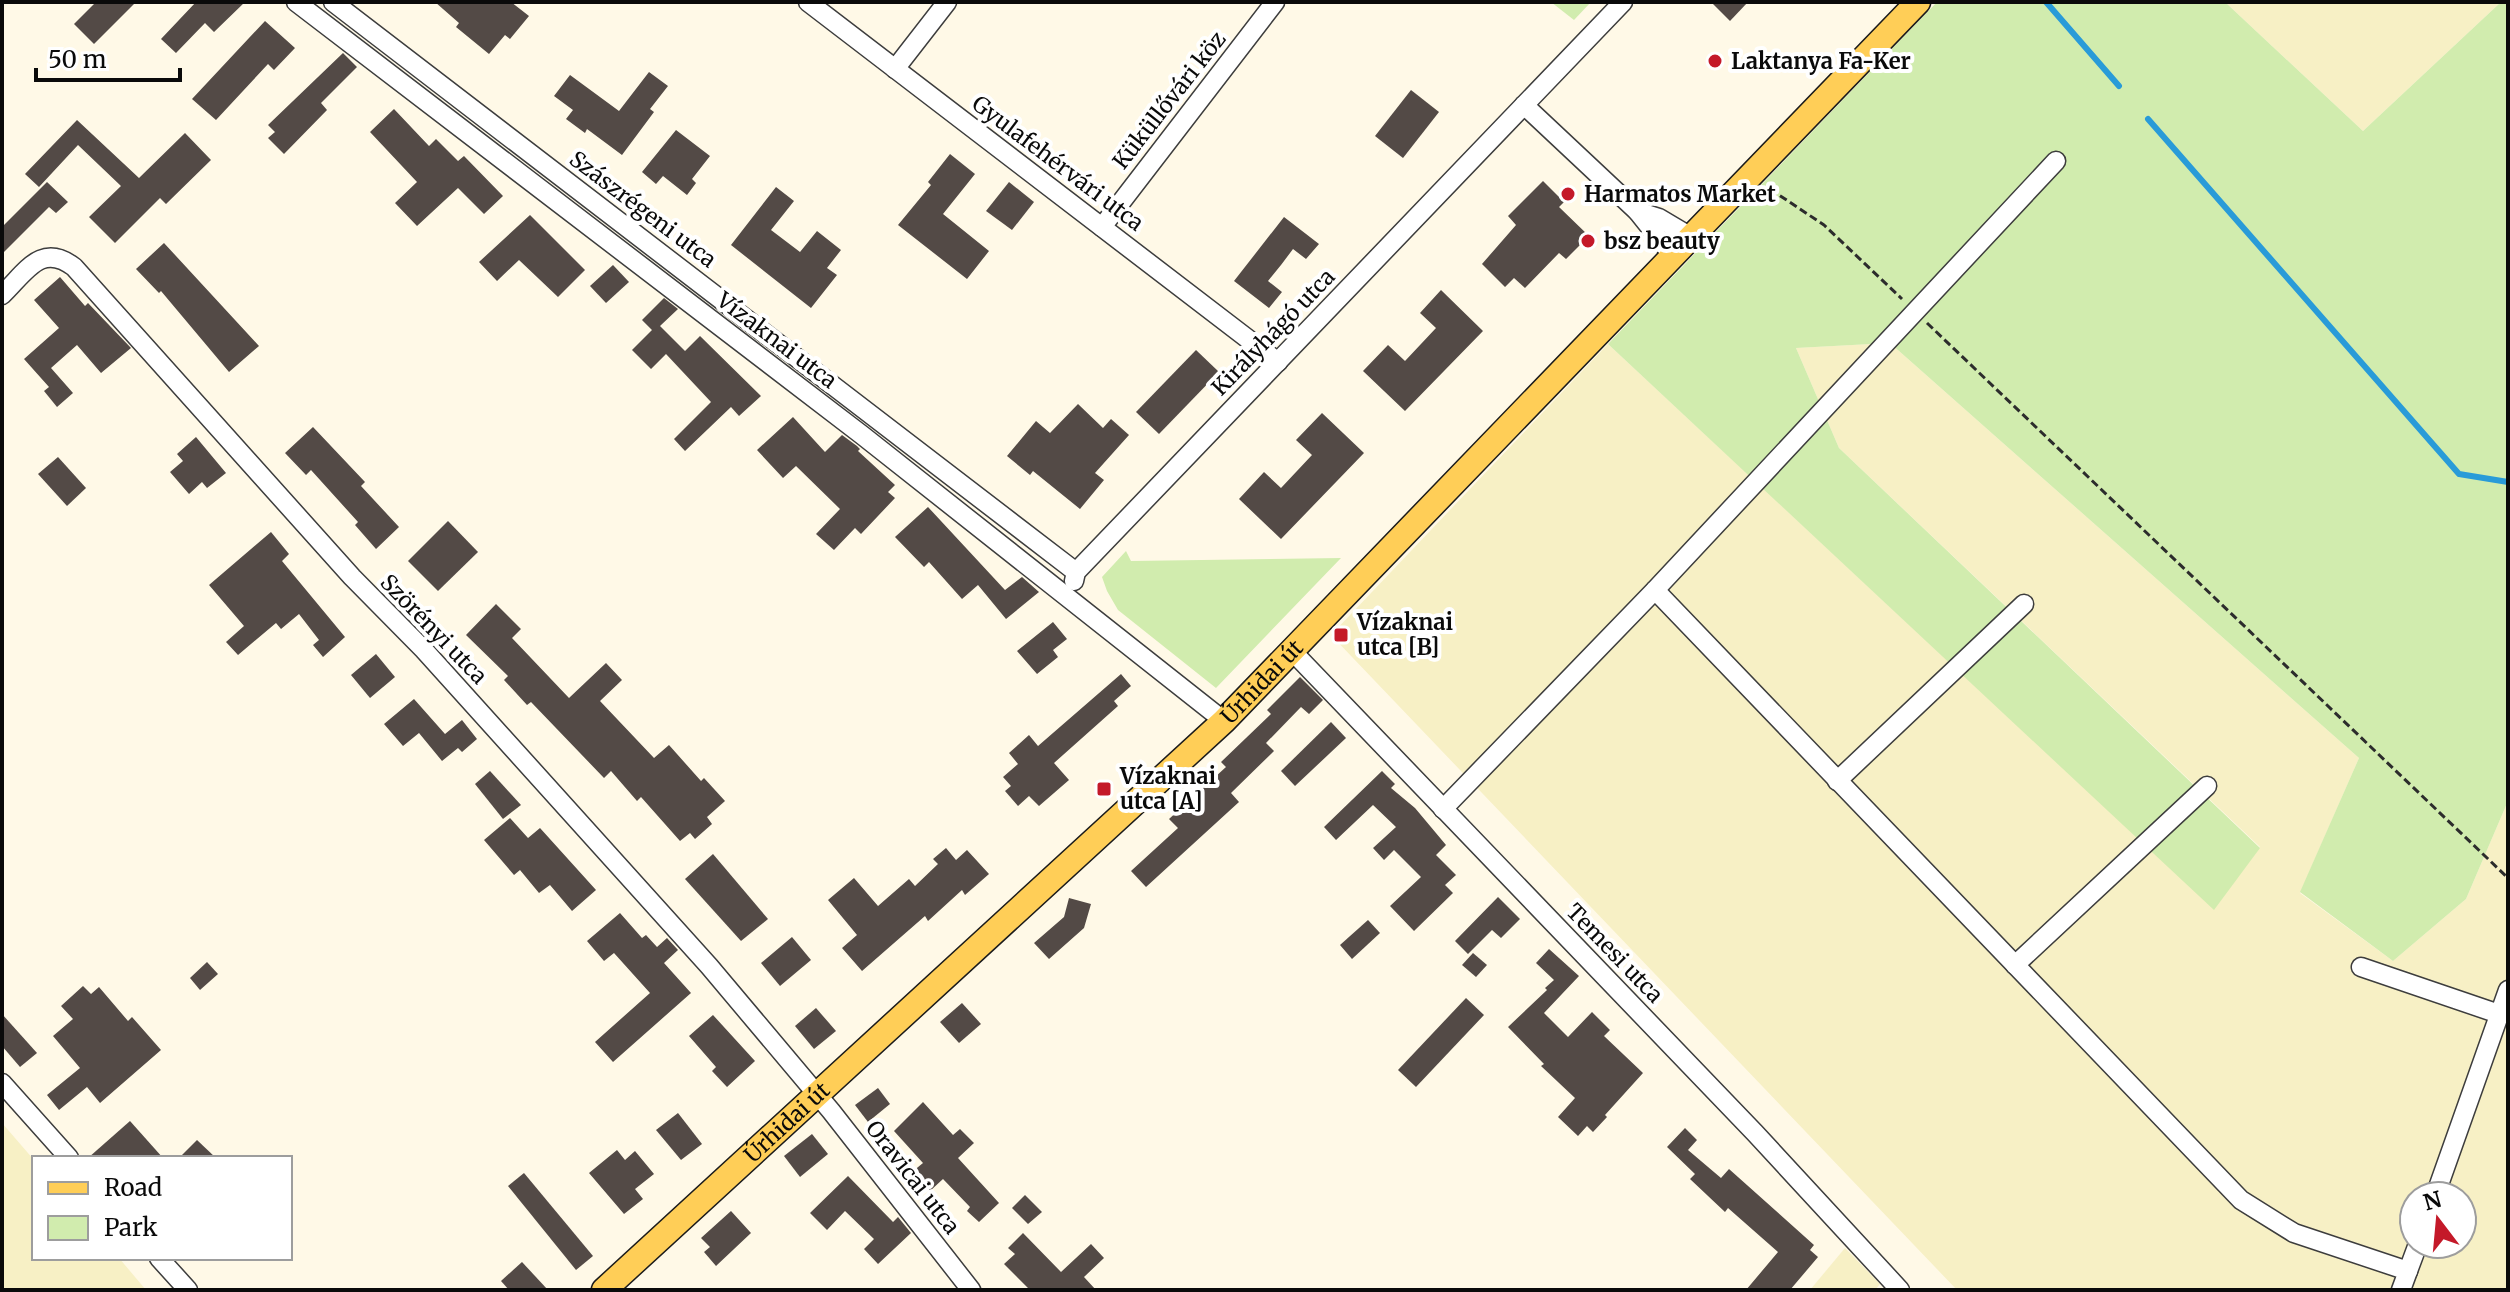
<svg xmlns="http://www.w3.org/2000/svg" width="2510" height="1292" font-family="Merriweather,serif">
<style>
.farmland{fill:#f7f0c5;fill-rule:evenodd}
.green{fill:#d1ecae}
.lines{fill:none;stroke-linecap:round;stroke-linejoin:round}
.stream{stroke:#299bd8;stroke-width:6}
.building{fill:#534a46}
.minor-casing{stroke:#3d3d3d;stroke-width:21}
.major-casing{stroke:#1b1b1b;stroke-width:27}
.path{stroke:#2c2c2c;stroke-width:3;stroke-dasharray:8 4;stroke-linecap:butt}
.minor{stroke:#fff;stroke-width:18}
.major{stroke:#ffce57;stroke-width:24}
.poi-dot{fill:#c41929;stroke:#fff;stroke-width:3}
.labels{text-anchor:middle;dominant-baseline:central;stroke-width:8;stroke-linejoin:round;paint-order:stroke}
.poi-label{font-size:22px;font-weight:bold;fill:#0a0a0a;stroke:#fff;text-anchor:start}
.street-label{font-size:22px;fill:#0a0a0a;stroke:#fff}
</style>
<rect width="100%" height="100%" fill="#fff9e7"/>
<g class="farmland">
<polygon points="2225,2 2501,2 2363,131"/>
<path d="M1890,343L2359,758L2300,893L2393,961L2466,899L2508,801V1290H1957L1331,635L1608,344L2214,909L2260,847L1839,448L1796,348ZM2414,1196H2462V1244H2414Z"/>
<polygon points="2,1123 34,1160 34,1258 119,1258 146,1290 2,1290"/>
<polygon points="1845,1248 1880,1284 1875,1290 1810,1290"/>
</g>
<g class="green">
<polygon points="1551,2 1591,2 1574,20"/>
<polygon points="1937,2 2225,2 2363,131 2501,2 2508,2 2508,801 2466,899 2393,961 2300,892 2359,758 1890,343 1796,348 1839,448 2260,848 2214,910 1608,344"/>
<polygon points="1126,551 1131,561 1341,558 1216,688 1118,610 1107,591 1102,577"/>
</g>
<g class="lines">
<g class="stream">
<polyline points="2046,2 2119,86"/>
<polyline points="2148,119 2459,474 2508,482"/>
</g>
</g>
<g class="building">
<polygon points="96,2 136,2 94,44 74,24"/>
<polygon points="196,2 245,2 214,32 205,23 176,53 161,39"/>
<polygon points="435,2 511,2 529,16 510,39 505,35 489,54 456,27 459,23"/>
<polygon points="1711,2 1748,2 1730,21"/>
<polygon points="265,21 295,48 274,70 268,64 216,120 192,99"/>
<polygon points="343,53 357,67 321,103 327,110 284,154 268,138 275,132 268,125"/>
<polygon points="649,72 668,86 650,109 654,112 622,155 587,129 585,133 566,119 573,110 554,96 570,75 619,111"/>
<polygon points="1411,90 1439,112 1403,158 1375,136"/>
<polygon points="394,109 429,146 436,139 458,161 464,156 503,196 484,214 458,188 417,226 395,203 417,182 370,132"/>
<polygon points="77,120 139,178 185,133 211,160 166,204 160,198 115,243 89,217 121,186 78,145 39,187 25,174"/>
<polygon points="676,130 710,156 692,179 696,183 687,195 663,176 656,184 642,172"/>
<polygon points="950,154 975,174 943,214 989,251 967,279 898,225 931,185 928,182"/>
<polygon points="1543,181 1564,202 1559,207 1589,236 1566,259 1559,253 1525,288 1514,278 1505,287 1482,264 1516,225 1508,216"/>
<polygon points="47,182 68,202 56,213 49,207 2,254 2,227"/>
<polygon points="1009,182 1034,202 1012,230 986,211"/>
<polygon points="776,187 794,201 771,230 800,252 817,231 841,250 827,268 837,275 811,308 731,245"/>
<polygon points="530,215 585,270 558,297 519,260 497,281 479,262"/>
<polygon points="1284,217 1319,244 1306,259 1293,249 1281,265 1268,281 1282,292 1269,308 1234,281"/>
<polygon points="164,243 259,346 229,372 161,291 159,293 136,269"/>
<polygon points="613,265 629,282 606,303 590,286"/>
<polygon points="60,277 85,306 88,303 131,348 101,373 77,345 51,368 73,393 57,407 44,391 49,387 24,359 59,328 34,300"/>
<polygon points="1441,290 1483,331 1405,411 1363,371 1388,345 1405,361 1436,328 1420,313"/>
<polygon points="664,298 678,309 660,326 685,351 700,336 761,396 739,416 731,407 685,451 674,439 711,402 666,354 651,369 632,350 652,330 642,320"/>
<polygon points="1196,350 1219,372 1159,434 1136,412"/>
<polygon points="1078,404 1103,428 1111,419 1129,435 1095,473 1104,480 1080,509 1033,471 1030,475 1007,456 1036,421 1050,433"/>
<polygon points="1322,413 1364,453 1281,539 1239,499 1264,472 1281,488 1312,455 1296,440"/>
<polygon points="793,417 825,452 842,435 857,446 860,449 858,451 895,485 888,492 895,498 861,534 855,528 834,550 816,534 840,509 796,466 783,478 757,450"/>
<polygon points="313,427 365,482 361,486 399,527 376,549 355,525 358,522 311,470 306,475 285,453"/>
<polygon points="196,437 226,473 207,488 202,482 189,494 170,472 183,461 177,454"/>
<polygon points="58,457 86,488 67,506 38,474"/>
<polygon points="928,507 1005,590 1022,577 1039,592 1006,619 978,585 962,599 929,562 924,567 895,537"/>
<polygon points="448,521 478,552 438,591 408,561"/>
<polygon points="271,532 289,554 282,561 345,637 323,657 313,645 319,640 299,614 281,629 276,623 238,655 226,642 244,626 209,585"/>
<polygon points="496,604 521,629 512,638 569,698 606,663 622,680 600,701 654,758 669,745 701,781 704,778 725,801 707,817 712,824 695,839 690,833 680,841 641,797 637,801 611,771 604,778 531,702 527,705 504,680 508,676 466,635"/>
<polygon points="1053,622 1067,639 1053,650 1058,657 1037,674 1017,651"/>
<polygon points="376,654 395,677 370,698 351,675"/>
<polygon points="1121,674 1131,686 1114,701 1118,706 1054,763 1069,780 1039,806 1029,796 1018,806 1005,791 1011,786 1003,777 1018,764 1009,753 1029,735 1038,746"/>
<polygon points="1300,677 1323,700 1309,714 1301,707 1266,743 1274,751 1231,793 1239,802 1146,887 1131,871 1178,828 1169,819 1226,767 1221,762 1271,714 1267,710"/>
<polygon points="414,699 445,734 462,720 477,739 462,752 458,748 442,761 419,733 403,746 384,724"/>
<polygon points="1331,722 1346,738 1295,786 1281,771"/>
<polygon points="490,771 521,805 503,819 475,784"/>
<polygon points="1382,771 1395,784 1391,788 1415,808 1446,845 1436,855 1456,875 1445,885 1453,893 1414,931 1390,906 1421,877 1394,850 1384,860 1373,848 1396,827 1373,805 1336,840 1324,827"/>
<polygon points="510,818 528,838 540,828 596,890 572,911 550,885 539,893 520,870 514,875 484,840"/>
<polygon points="946,848 956,860 967,850 989,874 965,895 962,890 928,921 925,916 862,971 842,948 857,935 828,900 854,878 878,906 909,879 915,886 938,864 933,859"/>
<polygon points="713,854 768,919 741,941 685,879"/>
<polygon points="1498,897 1520,919 1501,938 1492,930 1468,954 1455,941"/>
<polygon points="1069,898 1091,904 1084,928 1049,959 1034,943 1064,917"/>
<polygon points="620,913 642,938 646,935 657,947 667,938 678,950 664,963 691,993 613,1062 595,1042 650,993 614,953 604,961 587,941"/>
<polygon points="1368,920 1380,933 1352,959 1340,945"/>
<polygon points="792,937 811,960 780,986 761,963"/>
<polygon points="1549,949 1579,976 1544,1013 1568,1037 1592,1012 1610,1030 1604,1036 1643,1073 1605,1115 1607,1117 1593,1132 1587,1126 1578,1136 1558,1117 1575,1098 1541,1066 1544,1064 1508,1027 1547,990 1545,988 1554,980 1536,963"/>
<polygon points="1473,953 1487,965 1476,977 1462,965"/>
<polygon points="207,962 218,974 200,990 190,978"/>
<polygon points="83,986 91,994 99,987 128,1021 132,1017 161,1050 100,1103 87,1087 59,1110 47,1095 80,1068 53,1036 73,1019 61,1006"/>
<polygon points="1466,998 1484,1015 1416,1087 1398,1070"/>
<polygon points="962,1003 981,1024 959,1043 940,1022"/>
<polygon points="816,1008 836,1031 814,1049 795,1026"/>
<polygon points="2,1014 37,1053 20,1067 2,1046"/>
<polygon points="713,1015 755,1061 727,1087 712,1071 716,1067 689,1036"/>
<polygon points="878,1088 890,1104 868,1122 855,1105"/>
<polygon points="923,1102 953,1135 960,1129 974,1143 958,1158 999,1203 979,1222 967,1211 970,1207 943,1179 930,1191 912,1172 923,1163 894,1131"/>
<polygon points="678,1113 702,1144 681,1160 656,1130"/>
<polygon points="130,1121 163,1158 88,1158"/>
<polygon points="1685,1128 1697,1140 1688,1150 1721,1178 1729,1169 1814,1245 1810,1250 1818,1257 1790,1290 1746,1290 1778,1252 1728,1208 1725,1212 1690,1179 1695,1174 1667,1147"/>
<polygon points="812,1134 828,1154 800,1177 784,1156"/>
<polygon points="197,1140 216,1158 179,1158"/>
<polygon points="617,1150 625,1160 635,1151 654,1174 635,1189 643,1199 624,1214 589,1173"/>
<polygon points="524,1173 593,1256 576,1270 508,1186"/>
<polygon points="848,1176 893,1222 898,1217 911,1233 878,1264 864,1249 874,1239 845,1211 827,1230 810,1213"/>
<polygon points="1025,1195 1042,1212 1028,1224 1012,1208"/>
<polygon points="731,1211 751,1233 716,1266 704,1252 710,1247 701,1238"/>
<polygon points="1023,1233 1061,1272 1091,1244 1104,1258 1084,1277 1096,1290 1030,1290 1004,1264 1015,1254 1008,1248"/>
<polygon points="522,1262 548,1290 509,1290 501,1281"/>
</g>
<g class="lines">
<defs>
<g id="minor">
<polyline points="296,2 862,435 1224,721"/>
<polyline points="333,2 1076,572"/>
<polyline points="808,2 1278,362"/>
<polyline points="895,69 947,2"/>
<polyline points="1524,105 1637,211 1673,256"/>
<polyline points="1637,211 1659,218 1691,237"/>
<polyline points="1102,227 1275,2"/>
<path d="M2,295C26,272 41,242 74,267L352,577L424,650L709,966L831,1111L971,1290"/>
<polyline points="1074,581 1076,572 1623,2"/>
<polyline points="1655,590 2241,1200 2294,1233 2408,1271 2401,1290"/>
<polyline points="1293,652 1755,1133 1900,1290"/>
<polyline points="1837,781 2024,604"/>
<polyline points="1443,809 1655,590 2056,161"/>
<polyline points="2015,965 2207,786"/>
<polyline points="2361,967 2499,1014"/>
<polyline points="2,1083 69,1158"/>
<polyline points="2435,1196 2508,990"/>
<polyline points="159,1258 188,1290"/>
<polyline points="2408,1271 2418,1244"/>
</g>
<g id="major">
<path id="s1" d="M604,1290L1224,721L1918,2"/>
</g>
</defs>
<use href="#minor" class="minor-casing"/>
<use href="#major" class="major-casing"/>
<g class="path">
<polyline points="1770,189 1824,225 1902,299"/>
<polyline points="1927,323 2508,878"/>
</g>
<use href="#minor" class="minor"/>
<use href="#major" class="major"/>
</g>
<g class="poi-dot">
<circle cx="1715" cy="61" r="8"/>
<circle cx="1568" cy="194" r="8"/>
<circle cx="1588" cy="241" r="8"/>
<rect x="1333" y="627" width="16" height="16" rx="4"/>
<rect x="1096" y="781" width="16" height="16" rx="4"/>
</g>
<g class="labels">
<g class="poi-label">
<text x="1731" y="61">Laktanya Fa-Ker</text>
<text x="1584" y="194">Harmatos Market</text>
<text x="1604" y="241">bsz beauty</text>
<text x="1357" y="622">Vízaknai<tspan x="1357" dy="25">utca [B]</tspan></text>
<text x="1120" y="776">Vízaknai<tspan x="1120" dy="25">utca [A]</tspan></text>
</g>
<g class="street-label">
<text transform="translate(1169 100) rotate(-52)">Küküllővári köz</text>
<text transform="translate(1058 163) rotate(37)">Gyulafehérvári utca</text>
<text transform="translate(643 209) rotate(37)">Szászrégeni utca</text>
<text transform="translate(1273 332) rotate(-46)">Királyhágó utca</text>
<text transform="translate(777 340) rotate(37)">Vízaknai utca</text>
<text transform="translate(434 629) rotate(46)">Szörényi utca</text>
<text stroke="none"><textPath href="#s1" startOffset="896">Úrhidai út</textPath></text>
<text transform="translate(1615 953) rotate(46)">Temesi utca</text>
<text stroke="none"><textPath href="#s1" startOffset="248">Úrhidai út</textPath></text>
<text transform="translate(913 1177) rotate(52)">Oravicai utca</text>
</g>
</g>
<rect width="2510" height="1292" fill="none" stroke="#0a0a0a" stroke-width="8"/>
<rect x="32" y="1156" width="260" height="104" fill="#ffffff" stroke="#9d9d9d" stroke-width="2"/>
<rect x="48" y="1182" width="40" height="12" fill="#ffce57" stroke="#9d9d9d" stroke-width="2"/>
<text x="104" y="1196" font-size="24" fill="#0a0a0a">Road</text>
<rect x="48" y="1216" width="40" height="24" fill="#d1ecae" stroke="#9d9d9d" stroke-width="2"/>
<text x="104" y="1236" font-size="24" fill="#0a0a0a">Park</text>
<g transform="translate(2438 1220) rotate(344)"><circle r="38" fill="#ffffff" stroke="#9d9d9d" stroke-width="2"/>
<path d="M0-6L14 30L0 20L-14 30Z" fill="#c41929"/>
<text y="-12" font-size="22" font-weight="bold" text-anchor="middle" fill="#0a0a0a">N</text>
</g>
<path d="M36 68v12h144v-12" fill="none" stroke="#0a0a0a" stroke-width="4"/>
<text x="48" y="68" font-size="24" fill="#0a0a0a" stroke="#ffffff" stroke-width="6" paint-order="stroke">50 m</text>
</svg>
